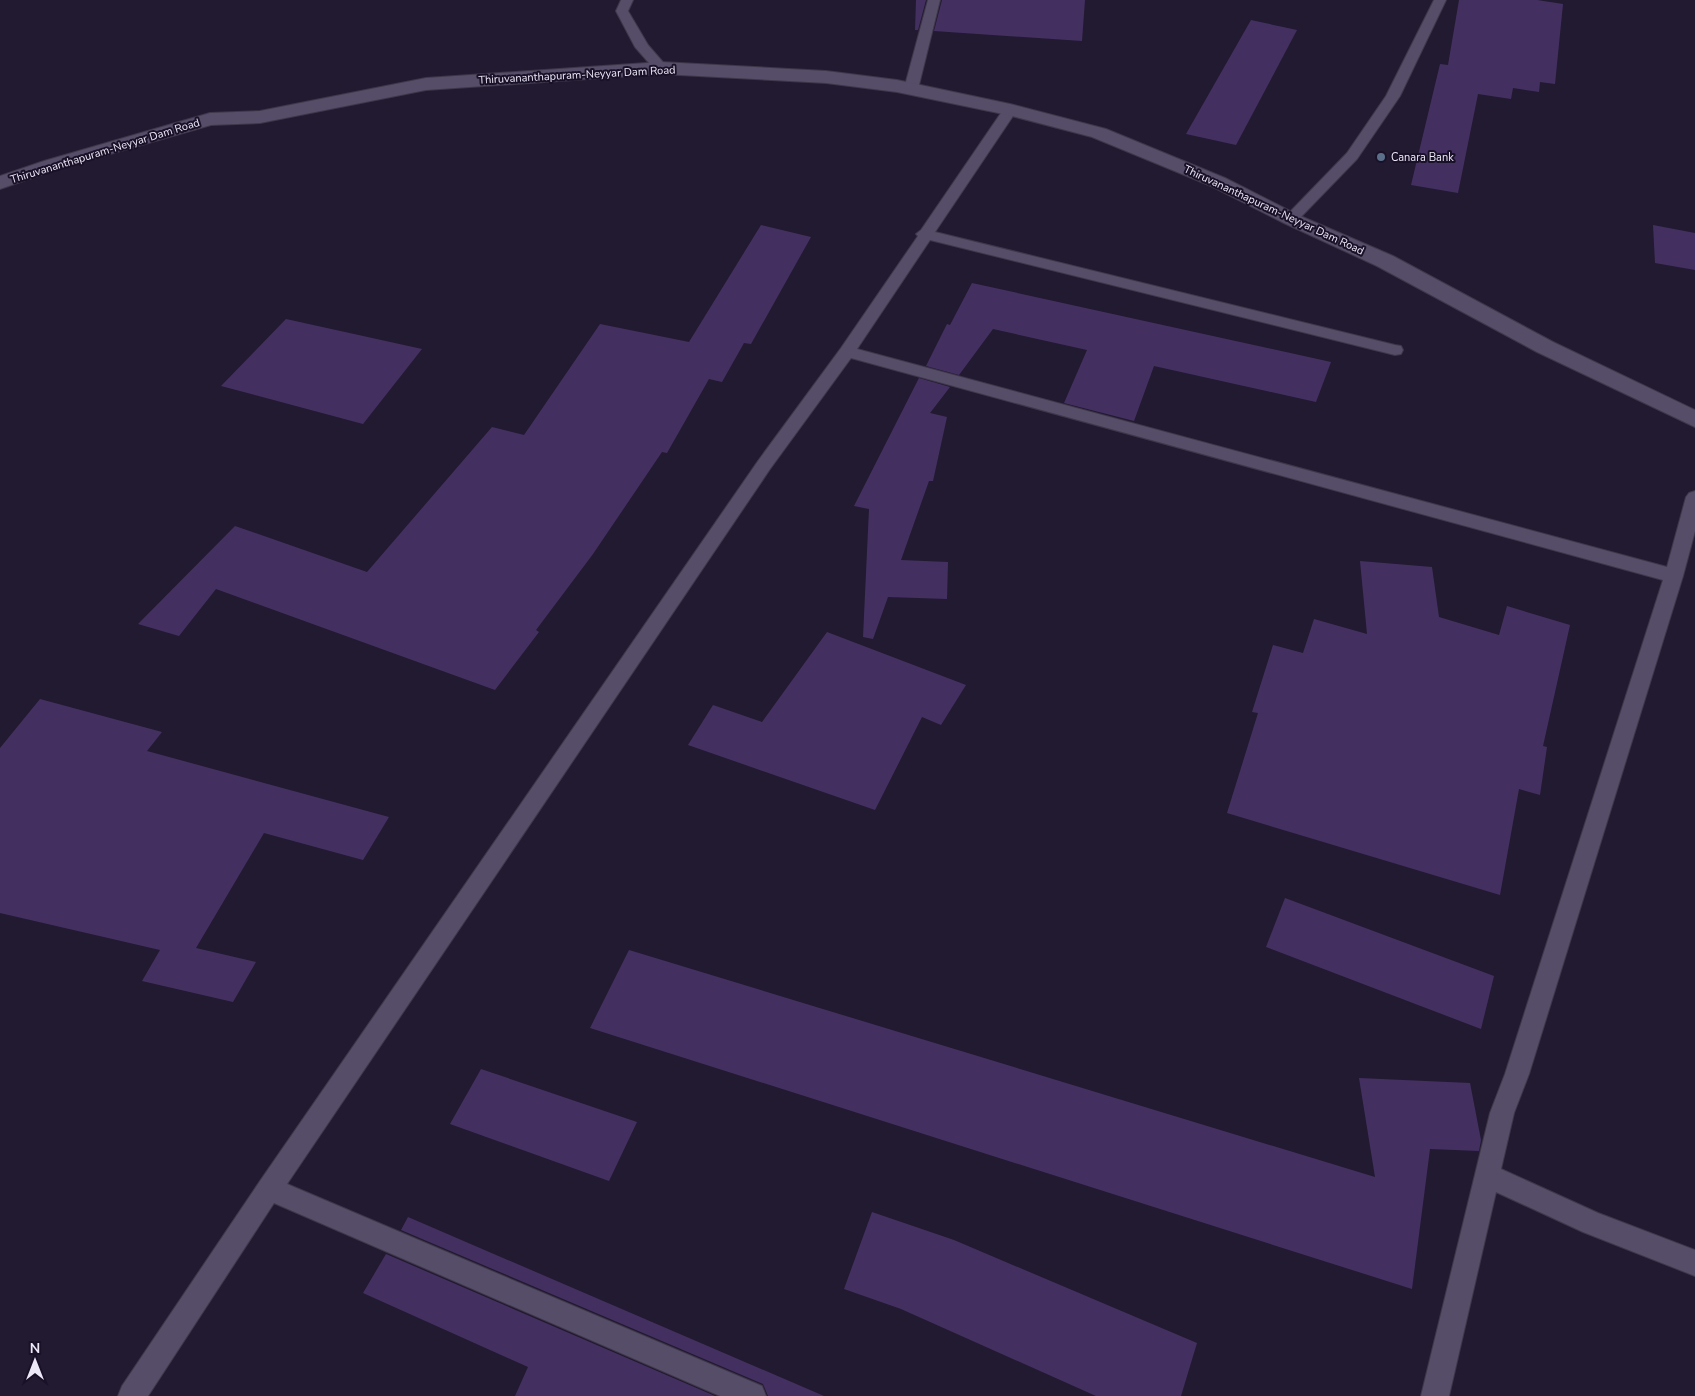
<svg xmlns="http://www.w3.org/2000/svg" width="1695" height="1396" font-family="'Nunito Sans',sans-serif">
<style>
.building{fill:#433061}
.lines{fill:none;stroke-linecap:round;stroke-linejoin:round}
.lane-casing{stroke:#3e3749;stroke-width:2}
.secondary-casing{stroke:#3e3749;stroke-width:2}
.lane{fill:#564d68;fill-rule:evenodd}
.secondary{fill:#564d68;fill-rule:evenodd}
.service-dot{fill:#5c6f8a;stroke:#191127;stroke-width:2}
.labels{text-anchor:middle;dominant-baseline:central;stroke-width:4;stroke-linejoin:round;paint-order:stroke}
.far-street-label{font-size:11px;fill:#ede8f8;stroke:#191127}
.far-poi-label{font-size:11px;fill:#ede8f8;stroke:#191127;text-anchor:start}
</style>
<rect width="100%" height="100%" fill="#221a31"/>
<g class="building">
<polygon points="916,0 926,0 918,30 915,30"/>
<polygon points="942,0 1085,0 1082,41 934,31"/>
<polygon points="1459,0 1537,0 1563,4 1555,84 1540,82 1539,92 1513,88 1511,99 1478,94 1458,193 1411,185 1440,64 1448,65"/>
<polygon points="1251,20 1297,30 1236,145 1186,134"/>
<polygon points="761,225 811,237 751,344 744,343 722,382 709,379 667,453 662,452 593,554 536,630 539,632 495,690 216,589 179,636 138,624 235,526 367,572 492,427 524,435 600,324 689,342"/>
<polygon points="1653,225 1695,233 1695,270 1655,263"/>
<polygon points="972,283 1331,362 1316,402 1154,366 1134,421 1064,403 1087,350 993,329 959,375 926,366 947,324 950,325"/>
<polygon points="286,319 422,349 363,424 221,386"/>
<polygon points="919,378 950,387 930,413 947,417 933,481 929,481 901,560 948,562 947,599 888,597 873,639 863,637 869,509 854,506"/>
<polygon points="1360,561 1432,567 1439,617 1499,635 1507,606 1570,625 1543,746 1547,747 1540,795 1519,789 1500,895 1227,813 1258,713 1252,712 1273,645 1303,653 1314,619 1367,634"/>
<polygon points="827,632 966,685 941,725 922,717 875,810 688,745 713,705 762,722"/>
<polygon points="40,699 162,732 147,751 389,817 363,860 264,833 196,948 256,962 233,1002 142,981 160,950 0,913 0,748"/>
<polygon points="1285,898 1494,976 1481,1029 1266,947"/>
<polygon points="629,950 1375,1177 1359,1078 1470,1083 1481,1140 1479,1151 1430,1149 1412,1289 590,1028"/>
<polygon points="481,1069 637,1122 609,1181 450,1124"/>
<polygon points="872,1212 954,1240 1197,1343 1181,1396 1096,1396 901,1309 844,1289"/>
<polygon points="408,1217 824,1396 768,1396 763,1384 401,1230"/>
<polygon points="386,1254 715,1396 515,1396 528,1367 363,1293"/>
</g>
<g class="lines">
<defs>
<g id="lane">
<polygon points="621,0 633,0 628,11 648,45 668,68 666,71 656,71 635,47 616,11"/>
<polygon points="928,0 940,0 918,89 911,93 904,89"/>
<polygon points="1434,0 1446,0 1400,96 1357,159 1296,222 1286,222 1283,219 1286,216 1347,153 1386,96"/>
<polygon points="1010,106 1017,110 935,232 1395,345 1401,346 1403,350 1401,354 1395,355 930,240 857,349 1667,567 1686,497 1689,493 1695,491 1695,531 1683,576 1529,1074 1514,1113 1501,1169 1598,1213 1695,1250 1695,1276 1583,1232 1496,1192 1449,1396 1421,1396 1490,1113 1505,1074 1663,580 851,358 770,469 287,1184 762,1386 766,1396 720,1396 274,1203 148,1396 118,1396 122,1386 260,1181 758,461 841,348 918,236 916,234 921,230 1005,107"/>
</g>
<polygon id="secondary" points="661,62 826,71 897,80 1010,104 1106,129 1225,178 1298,215 1393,256 1553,342 1695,410 1695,427 1537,352 1377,266 1284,223 1211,186 1092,137 1008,115 897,92 826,83 661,74 426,90 260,123 211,125 58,169 0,189 0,176 44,161 210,113 260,111 426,78"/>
</defs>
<use href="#lane" class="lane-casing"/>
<use href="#secondary" class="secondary-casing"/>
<use href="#lane" class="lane"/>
<use href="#secondary" class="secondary"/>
</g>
<circle class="service-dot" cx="1381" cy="157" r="5"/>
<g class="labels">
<g class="far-street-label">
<text transform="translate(577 75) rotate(-3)">Thiruvananthapuram-Neyyar Dam Road</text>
<text transform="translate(105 151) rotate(-17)">Thiruvananthapuram-Neyyar Dam Road</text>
<text transform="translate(1274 210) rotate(25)">Thiruvananthapuram-Neyyar Dam Road</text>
</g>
<g class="far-poi-label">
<text x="1391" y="157">Canara Bank</text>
</g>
</g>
<g transform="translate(35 1361)" stroke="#191127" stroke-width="4" paint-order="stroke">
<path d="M0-4L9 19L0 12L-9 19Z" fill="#ede8f8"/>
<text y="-8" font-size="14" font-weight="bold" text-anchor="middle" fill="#ede8f8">N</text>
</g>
</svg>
